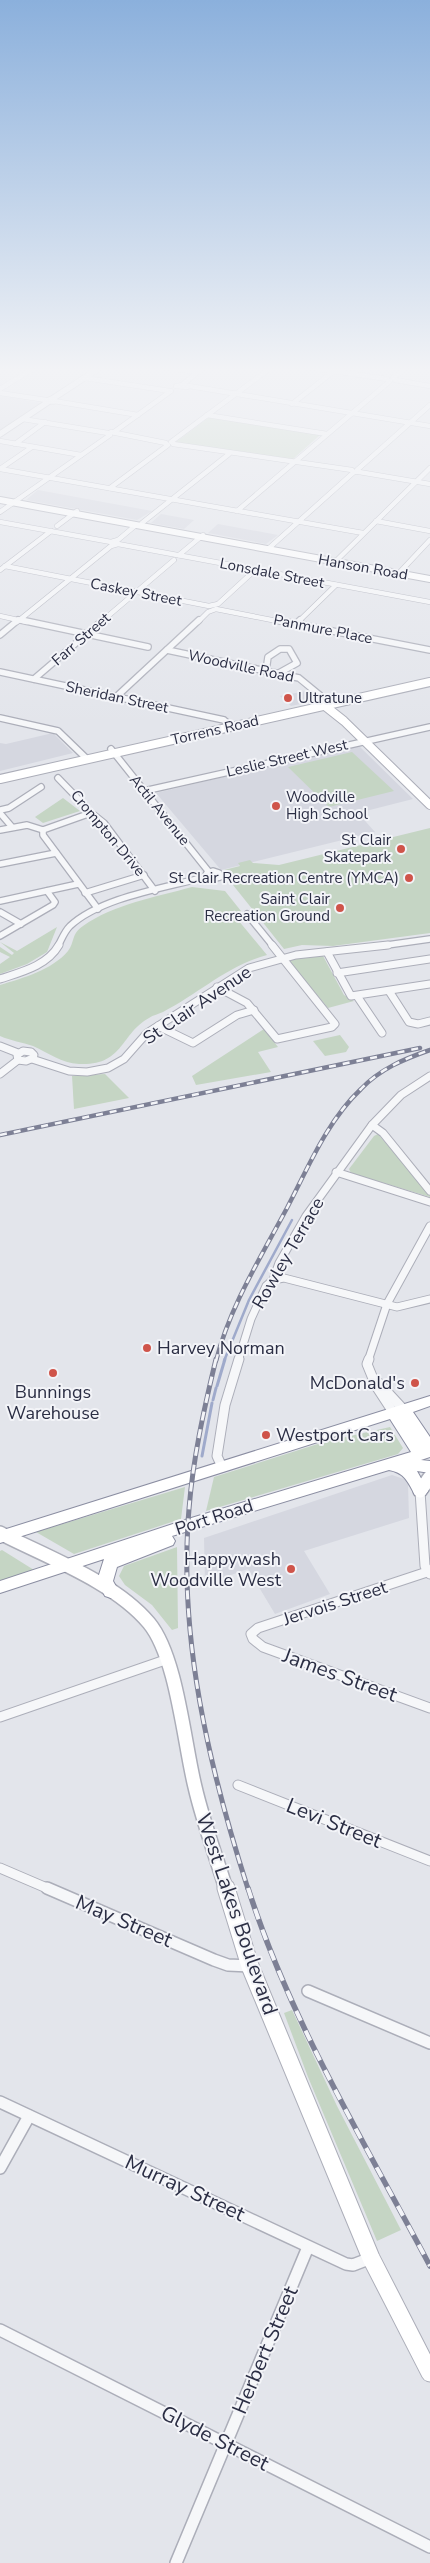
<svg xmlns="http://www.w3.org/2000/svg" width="430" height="2563" font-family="'Nunito Sans',sans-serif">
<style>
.built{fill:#d5d7e0}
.green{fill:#c5d5c4}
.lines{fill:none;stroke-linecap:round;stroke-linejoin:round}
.stream-far1{stroke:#9faacb;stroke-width:2.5}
.stream{stroke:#9faacb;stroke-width:3}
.minor-far4-casing{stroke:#acaeb9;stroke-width:5.5}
.minor-far3-casing{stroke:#acaeb9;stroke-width:8}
.minor-far2-casing{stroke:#acaeb9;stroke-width:9}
.minor-far1-casing{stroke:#acaeb9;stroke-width:11}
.minor-casing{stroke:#acaeb9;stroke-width:14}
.tertiary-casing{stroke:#acaeb9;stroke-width:7}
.secondary-far3-casing{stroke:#acaeb9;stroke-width:8}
.secondary-far2-casing{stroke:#acaeb9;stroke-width:10}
.secondary-far1-casing{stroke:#acaeb9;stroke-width:16}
.secondary-casing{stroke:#acaeb9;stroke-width:19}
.trunk-casing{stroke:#8b8ea2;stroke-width:2}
.minor-far4{stroke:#f6f7f9;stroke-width:4.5}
.minor-far3{stroke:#f6f7f9;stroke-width:5.5}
.minor-far2{stroke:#f6f7f9;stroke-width:7}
.minor-far1{stroke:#f6f7f9;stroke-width:9}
.minor{stroke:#f6f7f9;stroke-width:11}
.tertiary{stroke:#f6f7f9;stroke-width:5.5}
.secondary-far3{stroke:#fff;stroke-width:6}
.secondary-far2{stroke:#fff;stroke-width:8}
.secondary-far1{stroke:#fff;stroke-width:13}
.secondary{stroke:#fff;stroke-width:17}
.trunk{fill:#fff;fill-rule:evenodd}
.rail-far2-casing{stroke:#7d8095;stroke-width:4.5}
.rail-far1-casing{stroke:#7d8095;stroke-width:5}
.rail-casing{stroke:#7d8095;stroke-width:5.5}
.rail-far2{stroke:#f3f4f8;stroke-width:2.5;stroke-dasharray:7;stroke-linecap:butt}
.rail-far1{stroke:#f3f4f8;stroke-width:3;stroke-dasharray:9;stroke-linecap:butt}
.rail{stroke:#f3f4f8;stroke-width:4;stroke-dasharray:11;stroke-linecap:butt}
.poi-dot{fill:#cf544a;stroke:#f3f4f8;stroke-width:2}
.labels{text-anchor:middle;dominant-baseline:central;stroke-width:4;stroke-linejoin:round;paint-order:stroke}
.far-street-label{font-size:15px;fill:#2b2e44;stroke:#f3f4f8}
.far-poi-label{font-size:15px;fill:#2b2e44;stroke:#f3f4f8;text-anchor:end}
.street-label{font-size:18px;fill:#2b2e44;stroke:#f3f4f8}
.poi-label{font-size:18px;fill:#2b2e44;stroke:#f3f4f8;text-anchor:start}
.near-street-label{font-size:21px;fill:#2b2e44;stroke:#f3f4f8}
</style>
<rect width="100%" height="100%" fill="#e3e5eb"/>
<g class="built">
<polygon points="0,396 41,403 0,430"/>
<polygon points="38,490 152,511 137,520 26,500"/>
<polygon points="161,514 194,520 184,529 151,523"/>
<polygon points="218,524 278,535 266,544 208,533"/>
<polygon points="306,691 312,698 310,702 291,706 280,696"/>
<polygon points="53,733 73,753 0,771 0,743 6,744"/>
<polygon points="358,745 413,799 358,813 375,832 221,870 156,793"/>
<polygon points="392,1475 404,1479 408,1484 409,1518 304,1551 330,1594 275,1614 248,1569 205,1584 204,1538"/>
</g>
<g class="green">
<polygon points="213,417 320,435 293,459 231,452 176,442 208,418"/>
<polygon points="352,752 394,791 329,807 288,767"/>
<polygon points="63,798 80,811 43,823 35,817"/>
<polygon points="430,828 430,933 333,946 302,945 284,949 233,885 236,884 224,870 240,866 238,863 250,860 253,863 279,865"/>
<path d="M192,887L225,891L241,911L238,920L267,955C225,967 200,993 163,1012C159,1014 153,1015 149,1018C120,1034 124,1066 79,1064C61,1063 49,1053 33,1046C22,1042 11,1041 0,1036V985C23,978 52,970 68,951C75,942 71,934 83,926C114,904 156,897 192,887Z"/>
<polygon points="57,927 47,952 27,964 0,974 0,964 10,957 0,952 0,947 12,955 14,953 0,942 17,951"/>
<polygon points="322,954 344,995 354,1001 328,1008 287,959"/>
<polygon points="264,1029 278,1047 258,1052 271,1072 196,1085 192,1076"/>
<polygon points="340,1035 349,1047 346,1052 325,1056 313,1041"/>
<polygon points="105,1074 129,1098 74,1109 72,1076"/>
<polygon points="378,1134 430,1195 430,1197 351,1173 349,1169 374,1136"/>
<polygon points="390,1427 403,1448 398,1454 206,1511 214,1477 324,1442"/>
<polygon points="185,1487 181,1519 74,1554 36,1532"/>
<polygon points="177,1547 178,1628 172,1630 152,1605 125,1585 119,1576 124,1566"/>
<polygon points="2,1550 34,1570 0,1581 0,1551"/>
<polygon points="292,2010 337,2106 401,2230 377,2241 308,2077 284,2013"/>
</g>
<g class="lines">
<polyline class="stream-far1" points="224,1361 249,1300 292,1220"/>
<g class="stream">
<polyline points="217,1386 225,1359"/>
<polyline points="213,1400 216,1388"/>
<polyline points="202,1456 212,1403"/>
</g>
<defs>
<g id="minor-far4">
<polyline points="162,367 197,372"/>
<polyline points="306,367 387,379"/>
<polyline points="85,378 170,391"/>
<polyline points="393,378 407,367"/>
<polyline points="395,380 430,386"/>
<polyline points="182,385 204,367"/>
<polyline points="187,387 176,386 183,385 430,426"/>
<polyline points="0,389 36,367"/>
<polyline points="0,393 46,400"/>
<polyline points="54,401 138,415"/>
<polyline points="292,404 334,371"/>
<polyline points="207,415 327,434"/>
<polyline points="23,419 108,433"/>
<polyline points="111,432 166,443"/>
<polyline points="114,432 171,391"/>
<polyline points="0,441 81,455"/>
<polyline points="171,442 272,367"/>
<polyline points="15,444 45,422"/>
<polyline points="173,444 352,470"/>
<polyline points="0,469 363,533"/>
<polyline points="0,469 32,447"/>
<polyline points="355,472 359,472 357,470 430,405"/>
<polyline points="359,472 430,484"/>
<polyline points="110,488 168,445"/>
<polyline points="237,511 390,381"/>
<polyline points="0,512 110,435"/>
<polyline points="376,521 430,531"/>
<polyline points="0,522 111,542 118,540 136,525"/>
<polyline points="142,523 229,454"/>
<polyline points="57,526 77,511"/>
<polyline points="268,549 354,472"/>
<polyline points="179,555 203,535"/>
<polyline points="335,562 430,468"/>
<polyline points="5,566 209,606 218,604 255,570"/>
<polyline points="0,570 51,531"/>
<polyline points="399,573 430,540"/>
<polyline points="0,616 27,622"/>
<polyline points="17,622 111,546 118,544 430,602"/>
<polyline points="101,622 174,560"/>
<polyline points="198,622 208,612 216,609 282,622"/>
<polyline points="298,622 336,585"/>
</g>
<g id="minor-far3">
<polyline points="21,620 148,647"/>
<polyline points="276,620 430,650"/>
<polyline points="297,623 300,620"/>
<polyline points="0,635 18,620"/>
<polyline points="167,650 299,678 327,701"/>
<polyline points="266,671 268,657 280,649 289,649 297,663 279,673"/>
<polyline points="0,672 224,720 232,727"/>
<polyline points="34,679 103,620"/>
<polyline points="116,697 199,620"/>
<polyline points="0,718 58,731 87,759"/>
<polyline points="111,749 209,872"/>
<polyline points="58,778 87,808 88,814 94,815 104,823 155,891"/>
<polyline points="144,791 430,727"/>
<polyline points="0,810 9,808 41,787"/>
<polyline points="0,813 12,827"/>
<polyline points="0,830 27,825 43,830"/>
<polyline points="43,830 43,835 98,909"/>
<polyline points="43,830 88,814"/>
<polyline points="0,864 56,853"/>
<polygon points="213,871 219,873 220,877 211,879 205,877 207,873"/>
<polyline points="85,893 144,875"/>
<polyline points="0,901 78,884"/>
<polyline points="0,912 21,924"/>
<polyline points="247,914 273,946"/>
<polyline points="0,936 53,905 55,902 47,891"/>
<path d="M58,946C62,939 64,932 70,926C101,897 165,888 205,877"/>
<polyline points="380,946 430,939"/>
</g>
<g id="minor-far2">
<polyline points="327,952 351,996 430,984"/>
<polyline points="337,973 430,959"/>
<path d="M0,979C21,972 47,966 59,945"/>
<polyline points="217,987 247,1003 277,1039 332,1027 335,1024 272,945"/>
<polyline points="389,991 409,1022 418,1024 430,1021"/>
<polyline points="357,996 382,1033"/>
<polyline points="158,1026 193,1043 237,1015 254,1010"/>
<polyline points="0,1046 18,1053"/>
<polygon points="23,1051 31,1052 34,1055 33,1058 26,1061 18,1060 17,1055"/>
<polyline points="32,1059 69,1071 87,1072 108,1068 124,1059 147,1033 249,968 296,955 388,945"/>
<polyline points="0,1074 18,1060"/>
<polyline points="372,1125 383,1133 430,1191"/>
<polyline points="336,1172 430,1202"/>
<polyline points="273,1280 284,1278 397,1307 430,1299"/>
<polyline points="238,1361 251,1319 266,1286 273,1280 279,1263 306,1216 372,1125 401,1095 430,1076"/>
<polyline points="368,1361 387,1304 430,1226"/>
</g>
<g id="minor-far1">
<polyline points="369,1359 367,1364 376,1386 393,1412"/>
<polyline points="379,1383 403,1409"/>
<polyline points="222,1467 217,1456 225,1405 239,1359"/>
<polyline points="420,1491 425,1566 430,1574"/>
<polyline points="427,1572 258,1628 251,1634 253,1639 263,1647 430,1708"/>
<polyline points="0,1717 168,1659"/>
<polyline points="238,1785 430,1861"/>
<polyline points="0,1868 49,1889"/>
</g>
<g id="minor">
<polyline points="47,1888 214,1960 228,1965 250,1966"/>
<polyline points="308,1991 430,2043"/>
<polyline points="0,2102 346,2264 353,2265 371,2258"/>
<polyline points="0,2168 29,2116"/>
<polyline points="0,2330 430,2547"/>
<polyline points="176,2563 308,2247"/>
</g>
<g id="tertiary">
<polygon points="52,399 54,401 46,401"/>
<polyline points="52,399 101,367"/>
<polyline points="0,434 48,402"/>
</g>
<polyline id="secondary-far3" points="0,500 430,579"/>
<g id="secondary-far2">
<polyline points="320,702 344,721 430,805"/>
<polyline points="0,779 430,682"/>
</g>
<g id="secondary-far1">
<polyline points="420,1491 430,1477"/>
<path d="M0,1533C47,1557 115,1582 149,1623C177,1657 184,1743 195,1787C203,1822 216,1856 226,1889"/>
</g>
<polyline id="secondary" points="226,1888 250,1966 371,2258 430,2373"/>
<path id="trunk" d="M430,1396V1406L413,1412L430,1437V1457L421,1460L430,1461V1473L417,1471L428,1491L425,1495H415C408,1482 405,1473 389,1470L172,1536L175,1541L173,1545L117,1567L113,1581L119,1592L117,1596L111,1598L105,1596L97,1581L104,1559L0,1593V1581L188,1519L411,1452L390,1419L0,1543V1531Z"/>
</defs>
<use href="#minor-far4" class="minor-far4-casing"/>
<use href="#minor-far3" class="minor-far3-casing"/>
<use href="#minor-far2" class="minor-far2-casing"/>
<use href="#minor-far1" class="minor-far1-casing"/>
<use href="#minor" class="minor-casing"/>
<use href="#tertiary" class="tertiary-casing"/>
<use href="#secondary-far3" class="secondary-far3-casing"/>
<use href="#secondary-far2" class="secondary-far2-casing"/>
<use href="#secondary-far1" class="secondary-far1-casing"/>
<use href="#secondary" class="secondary-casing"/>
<use href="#trunk" class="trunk-casing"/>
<use href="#minor-far4" class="minor-far4"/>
<use href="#minor-far3" class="minor-far3"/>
<use href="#minor-far2" class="minor-far2"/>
<use href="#minor-far1" class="minor-far1"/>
<use href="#minor" class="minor"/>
<use href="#tertiary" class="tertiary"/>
<use href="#secondary-far3" class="secondary-far3"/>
<use href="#secondary-far2" class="secondary-far2"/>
<use href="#secondary-far1" class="secondary-far1"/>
<use href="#secondary" class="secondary"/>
<use href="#trunk" class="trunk"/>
<defs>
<g id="rail-far2">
<polyline points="0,1135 420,1048"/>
<path d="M216,1361C230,1306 261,1257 287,1208C308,1168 327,1121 361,1089C380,1069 404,1059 430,1050"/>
</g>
<path id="rail-far1" d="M216,1359C204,1409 193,1458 189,1509C178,1638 209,1767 248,1889"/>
<path id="rail" d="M248,1888C290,2021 365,2143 430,2266"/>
</defs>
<use href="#rail-far2" class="rail-far2-casing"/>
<use href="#rail-far1" class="rail-far1-casing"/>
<use href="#rail" class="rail-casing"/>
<use href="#rail-far2" class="rail-far2"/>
<use href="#rail-far1" class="rail-far1"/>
<use href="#rail" class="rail"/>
</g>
<linearGradient id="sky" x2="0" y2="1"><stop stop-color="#8bb0dc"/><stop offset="0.51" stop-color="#f2f3f6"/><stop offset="1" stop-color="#f2f3f6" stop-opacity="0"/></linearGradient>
<rect width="430" height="725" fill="url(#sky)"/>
<g class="poi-dot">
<circle cx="288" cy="698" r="5"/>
<circle cx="276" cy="806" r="5"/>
<circle cx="401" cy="849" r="5"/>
<circle cx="409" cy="878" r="5"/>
<circle cx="340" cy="908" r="5"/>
<circle cx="147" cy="1348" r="5"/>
<circle cx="53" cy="1373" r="5"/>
<circle cx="415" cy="1383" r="5"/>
<circle cx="266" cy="1435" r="5"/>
<circle cx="291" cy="1569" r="5"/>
</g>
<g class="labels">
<g class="far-street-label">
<text transform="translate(363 567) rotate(10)">Hanson Road</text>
<text transform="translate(272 573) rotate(11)">Lonsdale Street</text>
<text transform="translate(136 592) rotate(11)">Caskey Street</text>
<text transform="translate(323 629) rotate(11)">Panmure Place</text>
<text transform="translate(81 639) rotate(-41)">Farr Street</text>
<text transform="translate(241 666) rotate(12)">Woodville Road</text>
<text transform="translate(117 697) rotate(12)">Sheridan Street</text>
<text transform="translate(215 730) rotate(-13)">Torrens Road</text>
<text transform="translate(287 758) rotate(-13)">Leslie Street West</text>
<text transform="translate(160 810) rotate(51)">Actil Avenue</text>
<text transform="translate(108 833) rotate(50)">Crompton Drive</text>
</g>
<g class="far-poi-label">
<text x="298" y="698" text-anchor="start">Ultratune</text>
<text x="286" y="797" text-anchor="start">Woodville<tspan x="286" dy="17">High School</tspan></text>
<text x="391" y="840">St Clair<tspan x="391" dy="17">Skatepark</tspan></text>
<text x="399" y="878">St Clair Recreation Centre (YMCA)</text>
<text x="330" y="899">Saint Clair<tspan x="330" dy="17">Recreation Ground</tspan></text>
</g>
<g class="street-label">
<text transform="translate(197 1005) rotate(-34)">St Clair Avenue</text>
<text transform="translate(288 1253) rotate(-60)">Rowley Terrace</text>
<text transform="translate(214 1517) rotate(-18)">Port Road</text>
<text transform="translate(335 1603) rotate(-18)">Jervois Street</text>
</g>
<g class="poi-label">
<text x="157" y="1348">Harvey Norman</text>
<text x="405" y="1383" text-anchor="end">McDonald's</text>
<text x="53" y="1392" text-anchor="middle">Bunnings<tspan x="53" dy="21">Warehouse</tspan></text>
<text x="276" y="1435">Westport Cars</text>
<text x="281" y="1559" text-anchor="end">Happywash<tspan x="281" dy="21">Woodville West</tspan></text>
</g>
<g class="near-street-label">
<text transform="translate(340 1675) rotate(20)">James Street</text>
<text transform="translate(334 1823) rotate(22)">Levi Street</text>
<text transform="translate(237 1914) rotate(71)">West Lakes Boulevard</text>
<text transform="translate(124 1921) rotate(23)">May Street</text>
<text transform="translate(185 2188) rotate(25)">Murray Street</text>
<text transform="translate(265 2350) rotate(-67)">Herbert Street</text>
<text transform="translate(215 2438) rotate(27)">Glyde Street</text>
</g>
</g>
</svg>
